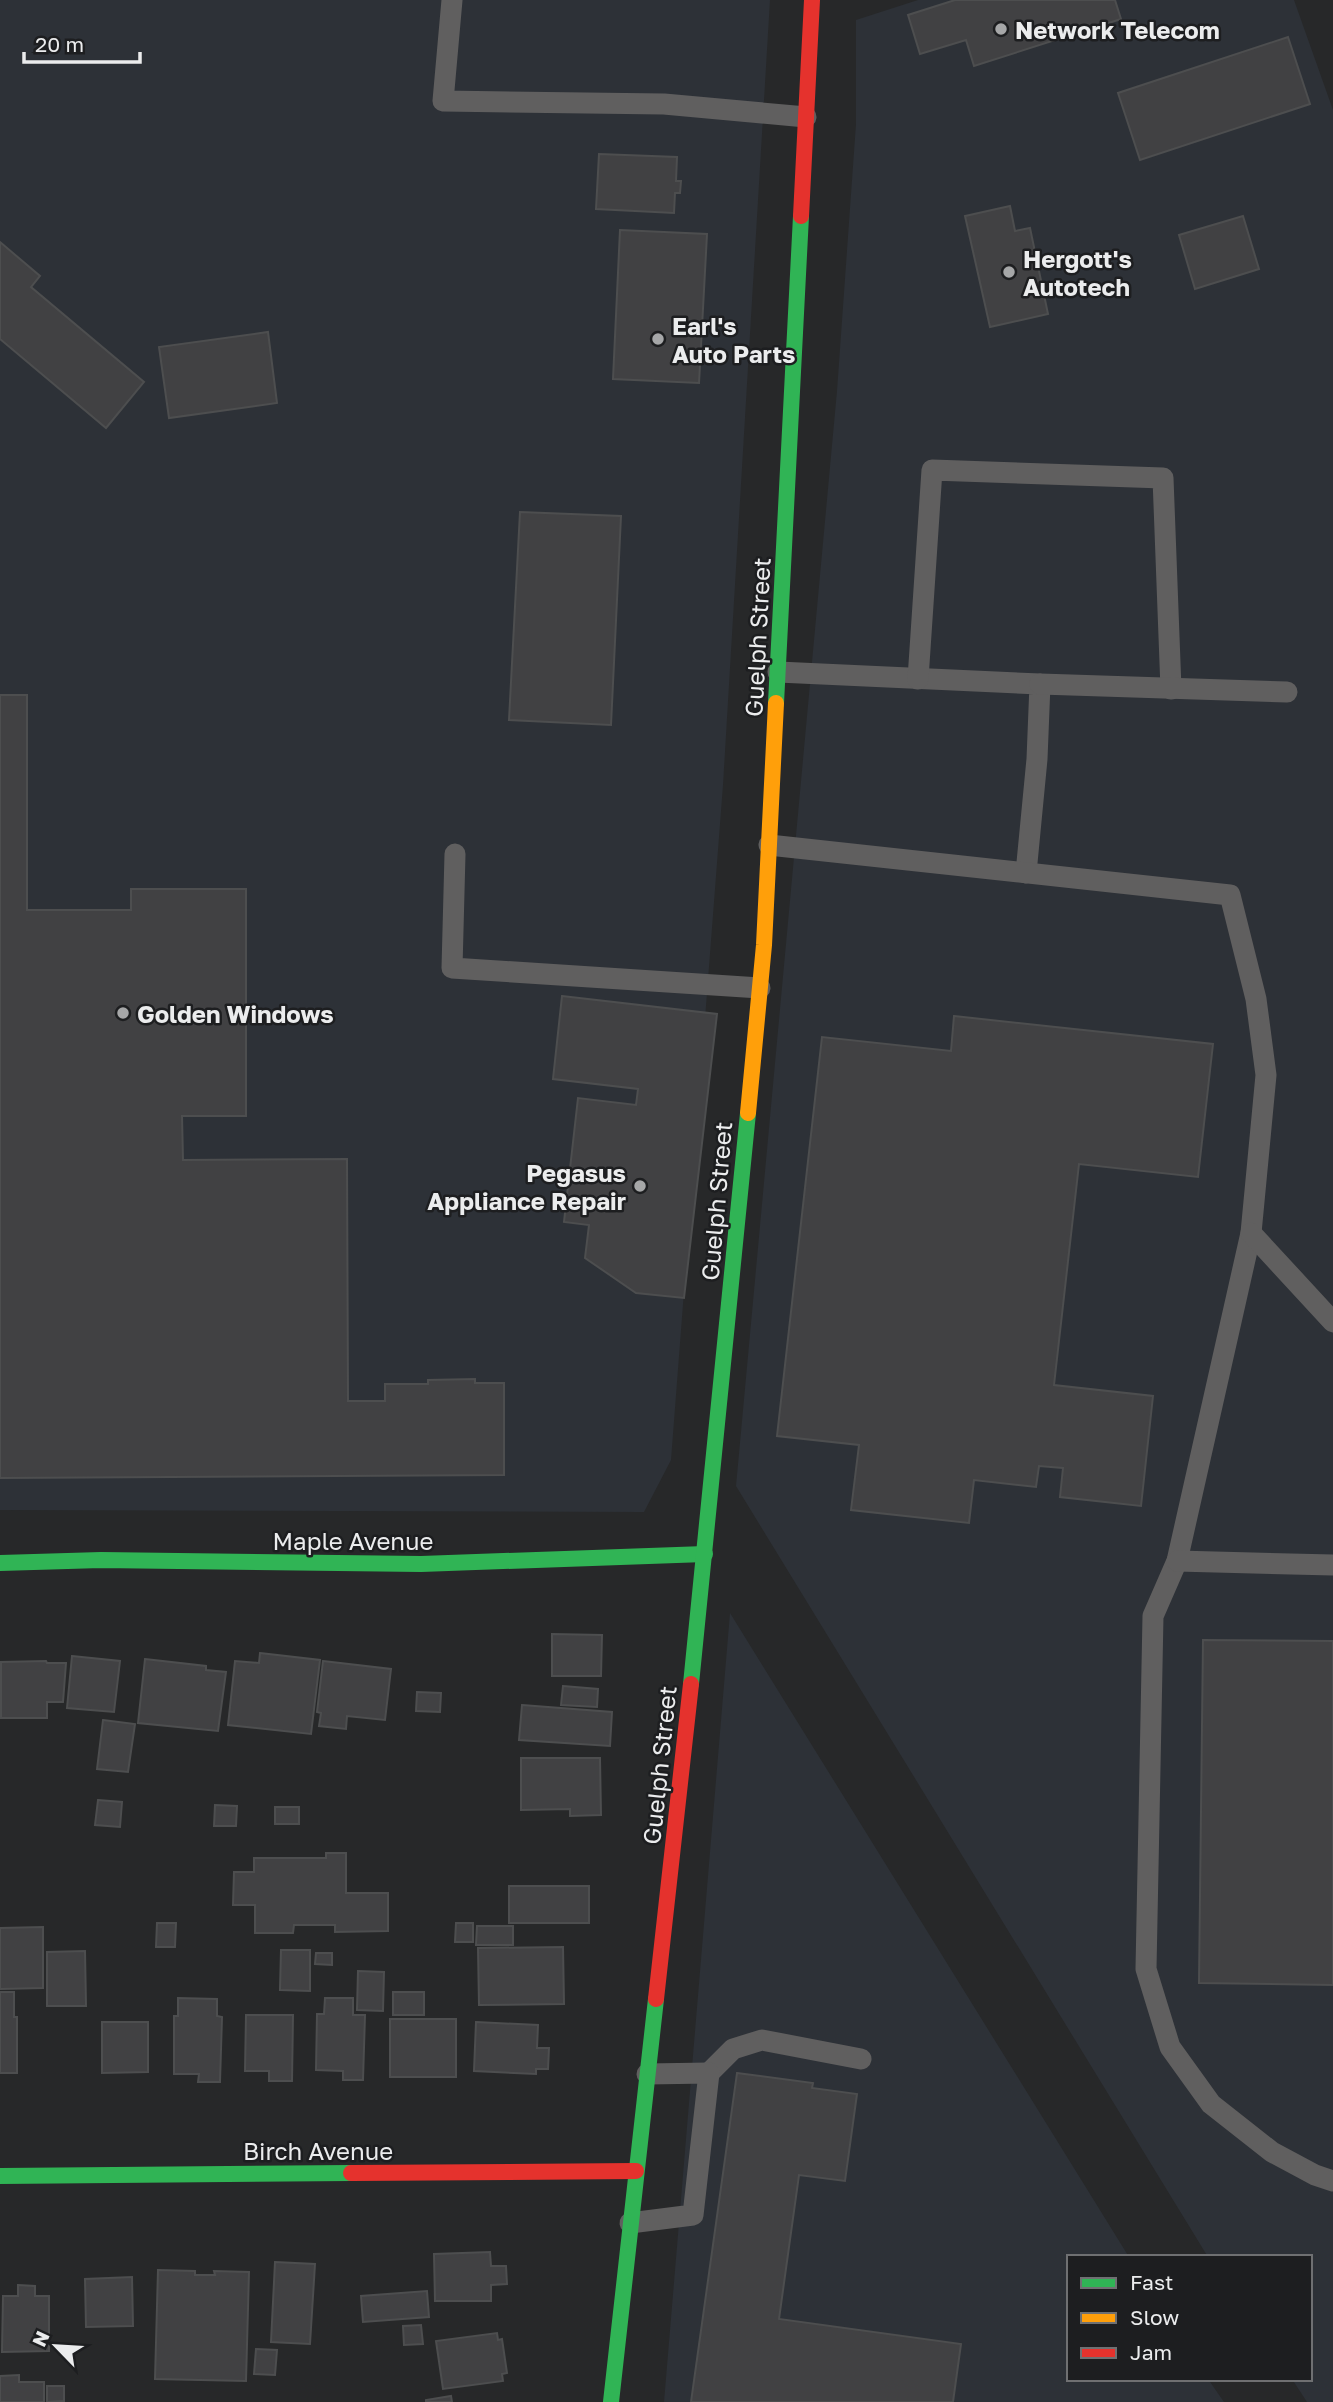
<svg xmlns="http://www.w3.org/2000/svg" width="1333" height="2402" font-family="'Golos Text',sans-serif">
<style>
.built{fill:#2d3137}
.building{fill:#414143;stroke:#4d4e4f;stroke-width:2}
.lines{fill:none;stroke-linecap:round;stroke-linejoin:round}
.lane{stroke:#605f5f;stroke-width:21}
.fast{stroke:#30b455;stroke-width:16}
.slow{stroke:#ff9f0a;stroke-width:16}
.jam{stroke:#e5322d;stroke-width:16}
.poi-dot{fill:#a6a7a8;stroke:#1d1e20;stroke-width:2.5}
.labels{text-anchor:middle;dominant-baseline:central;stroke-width:5;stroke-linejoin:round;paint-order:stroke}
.poi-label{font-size:24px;font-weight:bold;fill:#ebeced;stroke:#1d1e20;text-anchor:start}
.street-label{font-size:24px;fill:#ebeced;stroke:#1d1e20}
</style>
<rect width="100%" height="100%" fill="#272829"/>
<g class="built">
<polygon points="0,0 770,0 723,785 671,1460 644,1512 0,1510"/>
<polygon points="918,0 1294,0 1333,110 1333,2402 1307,2402 1292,2379 1310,2379 1310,2257 1208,2257 736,1486 837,391 856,124 856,20"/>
<polygon points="730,1613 1129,2257 1069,2257 1069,2379 1208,2379 1224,2402 664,2402"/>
</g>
<g class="building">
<polygon points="955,0 1115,0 1121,19 974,66 966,40 920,54 908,15"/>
<polygon points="1288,37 1310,104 1140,160 1118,93"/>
<polygon points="599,154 677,157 676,181 681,181 680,193 675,193 674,213 596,209"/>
<polygon points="1010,206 1015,231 1030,228 1048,314 990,327 965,216"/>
<polygon points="1243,216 1259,269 1195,289 1179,235"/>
<polygon points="620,230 707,234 699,383 613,379"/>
<polygon points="0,242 40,276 31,287 144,382 106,428 0,339"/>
<polygon points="268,332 277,403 169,418 159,347"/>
<polygon points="520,512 621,516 611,725 509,720"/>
<polygon points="0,695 27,695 27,910 131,910 131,889 246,889 246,1116 182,1116 183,1160 347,1159 348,1401 385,1401 385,1384 428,1384 428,1380 475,1379 475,1383 504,1383 504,1475 0,1478"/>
<polygon points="562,996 717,1014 684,1298 636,1293 585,1258 589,1225 564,1222 578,1098 636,1105 638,1089 553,1079"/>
<polygon points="954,1016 1213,1044 1198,1177 1079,1164 1054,1385 1153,1396 1141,1506 1060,1497 1063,1468 1039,1466 1036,1487 974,1480 969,1523 851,1510 859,1445 777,1436 822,1037 951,1051"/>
<polygon points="552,1634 602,1635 601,1676 552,1676"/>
<polygon points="1203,1640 1333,1641 1333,1985 1199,1983"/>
<polygon points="260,1653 320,1660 311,1734 228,1725 235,1661 259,1663"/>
<polygon points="72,1656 120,1661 114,1712 67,1708"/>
<polygon points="145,1659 206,1666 206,1670 226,1672 218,1731 138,1723"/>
<polygon points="46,1661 47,1663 66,1663 63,1702 47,1702 47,1718 1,1718 1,1662"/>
<polygon points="323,1661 391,1669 385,1720 347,1716 346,1729 319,1726 321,1713 317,1712"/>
<polygon points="563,1686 598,1689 597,1707 561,1705"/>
<polygon points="417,1692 441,1693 440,1712 416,1711"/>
<polygon points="522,1705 612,1712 610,1746 519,1740"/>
<polygon points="103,1720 135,1724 128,1772 97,1769"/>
<polygon points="521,1758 600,1758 601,1815 570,1816 570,1809 521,1810"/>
<polygon points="98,1800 122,1802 120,1827 95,1825"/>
<polygon points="215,1805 237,1806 236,1826 214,1826"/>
<rect x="275" y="1807" width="24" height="17"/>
<polygon points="326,1853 346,1853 346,1893 388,1893 388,1931 335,1932 335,1925 294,1925 293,1933 255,1933 255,1905 233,1905 234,1872 254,1872 254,1858 326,1858"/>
<rect x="509" y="1886" width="80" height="37"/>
<polygon points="157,1923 176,1923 175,1947 156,1947"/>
<polygon points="456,1923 473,1923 473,1942 455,1942"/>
<polygon points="477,1926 513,1926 513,1945 476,1945"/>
<polygon points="43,1927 43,1988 0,1989 0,1928"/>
<polygon points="563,1947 564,2004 479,2005 478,1948"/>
<polygon points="281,1950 310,1950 310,1991 280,1990"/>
<polygon points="85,1951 86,2006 47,2006 47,1952"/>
<polygon points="316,1953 332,1953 332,1965 315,1964"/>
<polygon points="358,1971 384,1972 383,2011 357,2010"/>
<polygon points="0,1992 14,1992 14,2017 17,2017 17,2073 0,2073"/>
<rect x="393" y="1992" width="31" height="23"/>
<polygon points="178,1998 217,1999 217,2016 222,2017 220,2082 198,2082 199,2074 174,2074 174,2016 178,2016"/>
<polygon points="325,1998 353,1998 353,2015 365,2015 363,2080 343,2080 343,2071 316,2070 317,2014 324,2014"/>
<polygon points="246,2015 293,2015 292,2081 269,2081 269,2071 245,2071"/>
<rect x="390" y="2019" width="66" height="58"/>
<polygon points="102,2022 148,2022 148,2072 102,2073"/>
<polygon points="476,2022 538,2025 537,2048 549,2048 548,2069 536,2069 536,2074 474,2071"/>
<polygon points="737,2073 813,2083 812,2088 857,2094 845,2181 799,2175 779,2319 961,2344 953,2402 691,2402"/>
<polygon points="490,2252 491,2266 506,2266 507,2284 491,2285 491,2301 435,2301 434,2254"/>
<polygon points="275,2262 315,2264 310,2344 271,2342"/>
<polygon points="158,2270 195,2271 195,2275 215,2275 214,2271 249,2272 246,2381 155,2379"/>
<polygon points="132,2277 133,2326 86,2327 85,2279"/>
<polygon points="18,2285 35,2286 35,2296 49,2296 49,2351 2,2352 3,2296 18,2296"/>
<polygon points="427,2291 429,2317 363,2322 361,2296"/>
<polygon points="421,2325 423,2344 404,2345 403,2326"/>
<polygon points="497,2333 498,2340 502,2339 507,2373 502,2374 503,2381 443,2389 436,2341"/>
<polygon points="256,2349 277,2350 275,2375 254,2374"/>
<polygon points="19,2375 19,2382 44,2382 44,2402 0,2402 0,2376"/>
<polygon points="47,2386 64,2386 64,2401 47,2402"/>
<polygon points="451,2396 452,2402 426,2402 426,2400"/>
</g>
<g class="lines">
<g class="lane">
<polyline points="452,0 443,101 664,104 806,117"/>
<polyline points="778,672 1040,684 1037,759 1026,873"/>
<polyline points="918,679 932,470 1163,478 1171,689"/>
<polyline points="1040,684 1287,692"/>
<polyline points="769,845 1230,895 1256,999 1266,1075 1251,1233 1177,1561 1153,1616 1146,1969 1170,2047 1211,2104 1272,2152 1315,2175 1333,2181"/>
<polyline points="455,854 452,968 760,988"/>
<polyline points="1251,1233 1333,1322"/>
<polyline points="1177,1561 1333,1565"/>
<polyline points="709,2073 733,2049 762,2040 861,2059"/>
<polyline points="630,2223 693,2215 709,2073 647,2074"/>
</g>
<g class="fast">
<polyline points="776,703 801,216"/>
<polyline points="0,1563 101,1560 421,1564 705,1554"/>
<polyline points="691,1684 748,1113"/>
<polyline points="0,2176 351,2173"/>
<polyline points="611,2402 656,1999"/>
</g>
<polyline class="slow" points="748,1113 764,945 776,703"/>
<g class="jam">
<polyline points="801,216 812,0"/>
<polyline points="656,1999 691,1684"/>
<polyline points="351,2173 636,2171"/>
</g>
</g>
<g class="poi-dot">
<circle cx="1001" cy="29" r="7"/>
<circle cx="1009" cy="272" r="7"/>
<circle cx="658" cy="339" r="7"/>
<circle cx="123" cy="1013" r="7"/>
<circle cx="640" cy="1186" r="7"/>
</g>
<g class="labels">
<g class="poi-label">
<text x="1015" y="29">Network Telecom</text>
<text x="1023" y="258">Hergott's<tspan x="1023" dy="28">Autotech</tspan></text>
<text x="672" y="325">Earl's<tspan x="672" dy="28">Auto Parts</tspan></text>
<text x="137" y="1013">Golden Windows</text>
<text x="626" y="1172" text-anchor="end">Pegasus<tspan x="626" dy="28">Appliance Repair</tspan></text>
</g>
<g class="street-label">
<text transform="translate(757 637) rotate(-87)">Guelph Street</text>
<text transform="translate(716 1201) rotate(-85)">Guelph Street</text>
<text x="353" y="1540">Maple Avenue</text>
<text transform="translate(659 1765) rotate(-84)">Guelph Street</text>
<text x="318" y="2150">Birch Avenue</text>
</g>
</g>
<rect x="1067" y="2255" width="245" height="126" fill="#1d1e20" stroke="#6f7072" stroke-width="2"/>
<rect x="1081" y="2278" width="35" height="10" fill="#30b455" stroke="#6f7072" stroke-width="2"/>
<text x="1130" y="2290" font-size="21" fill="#ebeced">Fast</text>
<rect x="1081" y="2313" width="35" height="10" fill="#ff9f0a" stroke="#6f7072" stroke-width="2"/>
<text x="1130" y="2325" font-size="21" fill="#ebeced">Slow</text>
<rect x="1081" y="2348" width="35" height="10" fill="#e5322d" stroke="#6f7072" stroke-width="2"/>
<text x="1130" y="2360" font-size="21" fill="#ebeced">Jam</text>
<g transform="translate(56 2346) rotate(295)" stroke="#1d1e20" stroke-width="5" paint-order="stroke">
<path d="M0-5L12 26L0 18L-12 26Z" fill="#ebeced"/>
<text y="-10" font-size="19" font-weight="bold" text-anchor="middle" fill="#ebeced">N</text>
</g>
<path d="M24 52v10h116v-10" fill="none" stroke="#ebeced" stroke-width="3.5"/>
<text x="35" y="52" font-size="21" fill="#ebeced" stroke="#1d1e20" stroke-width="5" paint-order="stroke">20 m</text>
</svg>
